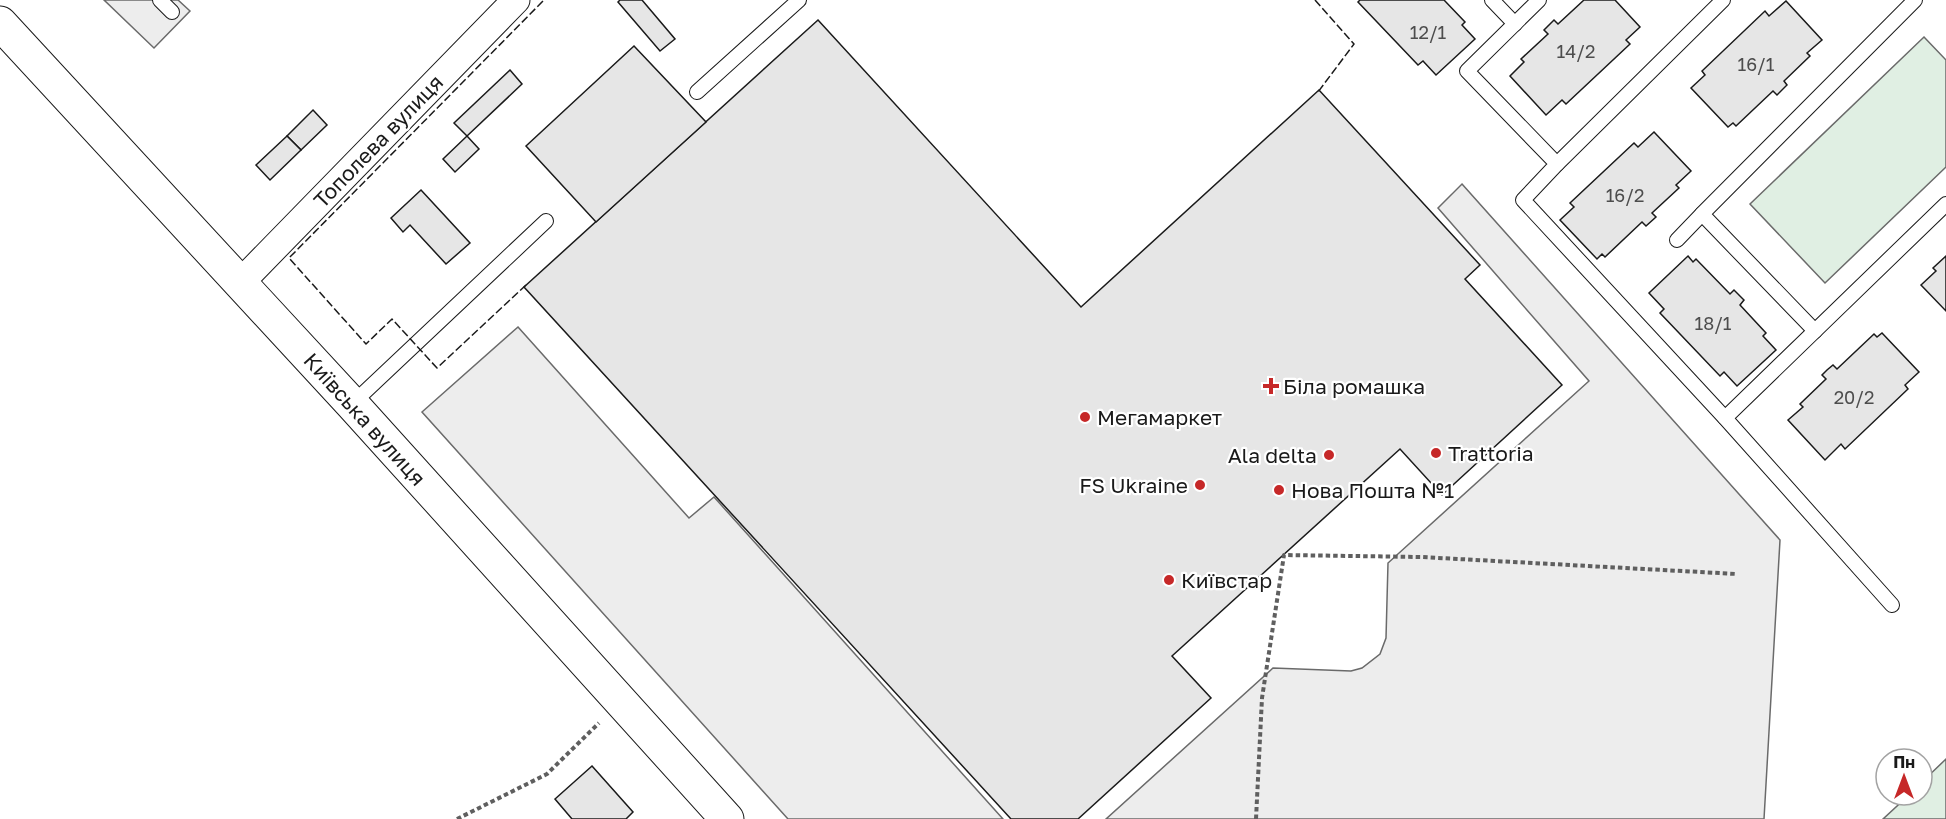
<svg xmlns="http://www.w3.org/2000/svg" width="1946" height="819" font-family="'Golos Text',sans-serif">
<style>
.green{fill:#e0efe3;stroke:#6a6a6a;stroke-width:1.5}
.parking{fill:#ededed;stroke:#6a6a6a;stroke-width:1.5}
.building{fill:#e6e6e6;stroke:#1a1a1a;stroke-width:1.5}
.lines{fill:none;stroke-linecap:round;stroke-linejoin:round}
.service-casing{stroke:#1a1a1a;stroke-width:16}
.minor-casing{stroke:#1a1a1a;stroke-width:29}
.tertiary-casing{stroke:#1a1a1a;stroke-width:35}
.path{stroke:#5f5f5f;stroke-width:4;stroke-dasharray:4.5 3;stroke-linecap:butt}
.service{stroke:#fff;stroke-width:14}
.minor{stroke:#fff;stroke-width:27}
.tertiary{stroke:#fff;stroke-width:33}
.fence{stroke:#1a1a1a;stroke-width:1.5;stroke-dasharray:8 3;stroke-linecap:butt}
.poi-dot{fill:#c62828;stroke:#fff;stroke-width:2}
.labels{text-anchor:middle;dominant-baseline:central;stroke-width:4.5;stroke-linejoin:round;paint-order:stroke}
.number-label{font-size:18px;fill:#4d4d4d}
.street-label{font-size:21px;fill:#1a1a1a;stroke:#fff}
.poi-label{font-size:21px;fill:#1a1a1a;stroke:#fff;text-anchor:start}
</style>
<rect width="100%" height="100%" fill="#fff"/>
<g class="green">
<polygon points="1924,37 1946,60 1946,167 1825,283 1750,204"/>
<polygon points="1946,759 1946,819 1883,819 1909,795 1922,795 1922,782"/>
</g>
<g class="parking">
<polygon points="104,0 178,0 190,11 154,48"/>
<polygon points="1462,184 1780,540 1764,819 1106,819 1273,668 1351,671 1362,668 1380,654 1386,638 1388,563 1589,381 1438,208"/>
<polygon points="518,327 689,518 714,497 1003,819 788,819 422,412"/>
</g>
<g class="building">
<polygon points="620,0 642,0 675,39 660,51 618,2"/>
<polygon points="1360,0 1444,0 1465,22 1462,25 1475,39 1436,75 1423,61 1418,65 1358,2"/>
<polygon points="1584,0 1615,0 1640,27 1626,40 1630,44 1566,104 1562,100 1546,115 1510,76 1524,62 1521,59 1548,34 1544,30 1554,20 1558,24"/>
<polygon points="1786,1 1822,40 1807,53 1810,56 1784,81 1787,85 1777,95 1773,91 1736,126 1733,123 1728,127 1691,88 1705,75 1702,71 1765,11 1769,16"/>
<polygon points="818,20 1081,307 1319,90 1480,265 1465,279 1562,385 1442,495 1400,449 1172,656 1211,698 1078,819 1011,819 524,287"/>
<polygon points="634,46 706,122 596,222 526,146"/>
<polygon points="510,70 522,84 467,136 454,123"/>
<polygon points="313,110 327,125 301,150 287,136"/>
<polygon points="1654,132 1691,171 1676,185 1679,188 1652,213 1656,217 1646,226 1642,222 1605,257 1602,254 1597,259 1560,220 1574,207 1570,203 1634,143 1638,147"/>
<polygon points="287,136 301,150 270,180 256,165"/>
<polygon points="467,136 479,149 455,172 443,159"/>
<polygon points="421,190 470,243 446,264 410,225 403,232 391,218"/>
<polygon points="1688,256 1693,262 1696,259 1730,294 1734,290 1744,300 1740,305 1766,333 1763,336 1776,350 1737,386 1724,372 1720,376 1660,313 1664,309 1649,293"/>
<polygon points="1946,256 1946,311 1921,285 1936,271 1933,268"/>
<polygon points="1882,333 1919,372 1905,385 1908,389 1845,449 1841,444 1825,460 1788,420 1803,407 1800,404 1826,379 1822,375 1827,370 1833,365 1837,369 1874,334 1877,337"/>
<polygon points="592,766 633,812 626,819 572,819 555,799"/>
</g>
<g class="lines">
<defs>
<g id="service">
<polyline points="160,0 172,12"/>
<polyline points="1492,0 1515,24"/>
<polyline points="1539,0 1467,71 1557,164 1523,200 1725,418 1892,605"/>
<polyline points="697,92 799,0"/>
<polyline points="1557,164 1723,0"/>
<polyline points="1677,240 1702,214"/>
<polyline points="1815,331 1702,214 1915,0"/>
<polyline points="352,404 546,221"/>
<polyline points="1725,418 1946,204"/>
</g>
<polyline id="minor" points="240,283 516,0"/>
<polyline id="tertiary" points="0,23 352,404 727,819"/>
</defs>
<use href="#service" class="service-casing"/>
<use href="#minor" class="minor-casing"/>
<use href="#tertiary" class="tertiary-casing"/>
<g class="path">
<polyline points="457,819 547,774 599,723"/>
<polyline points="1256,819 1262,698 1284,555 1421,557 1737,574"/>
</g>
<use href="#service" class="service"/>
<use href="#minor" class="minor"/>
<use href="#tertiary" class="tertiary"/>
<g class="fence">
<polyline points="1315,0 1354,44 1318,92"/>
<polyline points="526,285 437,368 392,319 366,344 289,258 544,0"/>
</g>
</g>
<g class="poi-dot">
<path d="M1268 377h6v6h6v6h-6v6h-6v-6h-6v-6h6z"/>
<circle cx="1085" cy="417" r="6"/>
<circle cx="1436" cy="453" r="6"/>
<circle cx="1329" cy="455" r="6"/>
<circle cx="1200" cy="485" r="6"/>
<circle cx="1279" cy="490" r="6"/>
<circle cx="1169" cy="580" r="6"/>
</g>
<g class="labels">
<g class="number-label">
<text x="1428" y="32">12/1</text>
<text x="1576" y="51">14/2</text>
<text x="1756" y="64">16/1</text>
<text x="1625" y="195">16/2</text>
<text x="1713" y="323">18/1</text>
<text x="1854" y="397">20/2</text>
</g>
<g class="street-label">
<text transform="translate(378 141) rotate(-46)">Тополева вулиця</text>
<text transform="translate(365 419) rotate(48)">Київська вулиця</text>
</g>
<g class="poi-label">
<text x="1283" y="386">Біла ромашка</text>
<text x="1097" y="417">Мегамаркет</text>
<text x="1448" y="453">Trattoria</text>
<text x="1317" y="455" text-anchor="end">Ala delta</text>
<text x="1188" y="485" text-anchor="end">FS Ukraine</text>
<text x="1291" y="490">Нова Пошта №1</text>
<text x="1181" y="580">Київстар</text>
</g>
</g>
<g transform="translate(1904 777)"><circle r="28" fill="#ffffff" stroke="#a3a3a3" stroke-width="1.5"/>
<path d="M0-4.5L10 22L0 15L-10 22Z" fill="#c62828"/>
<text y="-9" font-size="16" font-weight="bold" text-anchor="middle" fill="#1a1a1a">Пн</text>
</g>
</svg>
